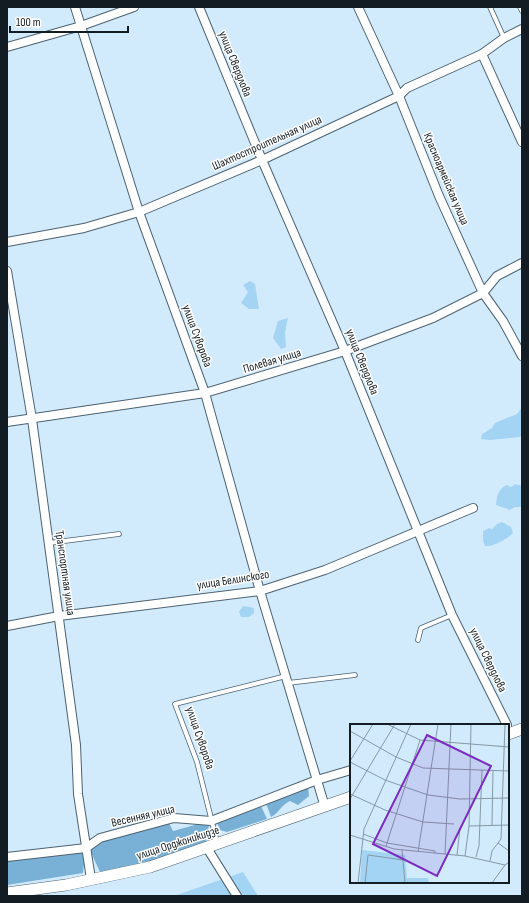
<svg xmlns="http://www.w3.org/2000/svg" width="529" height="903" font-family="'Sofia Sans Condensed',sans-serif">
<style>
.green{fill:#a4d4f3}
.forest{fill:#79b1d6}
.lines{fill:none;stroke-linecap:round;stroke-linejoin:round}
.service-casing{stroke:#4c6271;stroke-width:5.5}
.minor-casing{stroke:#4c6271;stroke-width:10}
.secondary-casing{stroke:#4c6271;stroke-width:12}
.service{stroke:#fff;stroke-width:4}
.minor{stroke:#fff;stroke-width:8}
.secondary{stroke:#fff;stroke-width:11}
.labels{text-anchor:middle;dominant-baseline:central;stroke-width:3;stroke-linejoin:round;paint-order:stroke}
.street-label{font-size:12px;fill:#121c22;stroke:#fff}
.inset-road{fill:none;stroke:#8598a5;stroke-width:1}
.view{fill:#7b2cbf;fill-opacity:0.15;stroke:#7b2cbf;stroke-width:2}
.inset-edge{fill:none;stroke:#121c22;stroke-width:2}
</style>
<rect width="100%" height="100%" fill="#d1ebfd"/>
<g class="green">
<polygon points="250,281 255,284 259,309 249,309 241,303 248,292 243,285"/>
<polygon points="288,318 285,332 286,347 281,349 273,338 278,321"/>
<polygon points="522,407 522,435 520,437 490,440 481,439 482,434 492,428 495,423 517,414"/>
<path d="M515,484L522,486V507H515L510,510L496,505C497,495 498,490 506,485L511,487Z"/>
<path d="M502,522L511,527L513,533C507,539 493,547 485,546L483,541V531L489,528L492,529L497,524Z"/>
<polygon points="243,606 254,608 254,613 249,617 241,617 239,612"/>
<polygon points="243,872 258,896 174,896"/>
</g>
<g class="forest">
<path d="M308,786L309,796L298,805L290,801C281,805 279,813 271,817L266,803Z"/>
<polygon points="261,806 267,819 227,832 220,830 217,823"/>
<polygon points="169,823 173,831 202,823 209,825 206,842 156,860 100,872 90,850 101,841"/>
<polygon points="82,851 84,863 83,873 7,885 7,859"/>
</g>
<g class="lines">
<defs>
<g id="service">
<polyline points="490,7 504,38"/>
<polyline points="520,7 522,11"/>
<polyline points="49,543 119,534"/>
<polyline points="418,640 421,628 452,615"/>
<polyline points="288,683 355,675"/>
<polyline points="217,842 197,762 175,704 286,676"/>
</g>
<g id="minor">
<polyline points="75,7 139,212 205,393 260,591 325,807"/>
<polyline points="199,7 262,160 345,351 452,615 507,725"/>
<polyline points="358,7 399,96 439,196 483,293 503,321 522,356"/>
<polyline points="7,47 81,26 134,7"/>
<polyline points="482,54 522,142"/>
<polyline points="7,242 84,228 139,212 262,160 399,96 407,88 482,54 504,38 522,29"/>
<polyline points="7,271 32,419 76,745 78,794 91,879"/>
<polyline points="7,422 205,393 345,351 433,318 483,293 497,276 522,263"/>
<polyline points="7,626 59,616 260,591 325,570 473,508"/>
<polyline points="207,848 237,896"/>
<polyline points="7,857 86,848 100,838 174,818 211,821 317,780 351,770"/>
</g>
<g id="secondary">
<polyline points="508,734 522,729"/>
<polyline points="7,893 66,885 150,867 351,797"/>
</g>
</defs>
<use href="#service" class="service-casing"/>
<use href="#minor" class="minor-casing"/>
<use href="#secondary" class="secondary-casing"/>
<use href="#service" class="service"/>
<use href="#minor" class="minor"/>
<use href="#secondary" class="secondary"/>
</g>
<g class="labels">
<g class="street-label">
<text transform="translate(235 64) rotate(68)">улица Свердлова</text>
<text transform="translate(267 143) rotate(-24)">Шахтостроительная улица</text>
<text transform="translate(446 179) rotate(67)">Красноармейская улица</text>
<text transform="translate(197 336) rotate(70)">улица Суворова</text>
<text transform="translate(272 361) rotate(-17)">Полевая улица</text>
<text transform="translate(362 362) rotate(68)">улица Свердлова</text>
<text transform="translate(65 573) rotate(82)">Транспортная улица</text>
<text transform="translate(233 580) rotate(-9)">улица Белинского</text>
<text transform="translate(488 660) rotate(64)">улица Свердлова</text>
<text transform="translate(200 738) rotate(71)">улица Суворова</text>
<text transform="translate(143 816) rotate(-13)">Весенняя улица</text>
<text transform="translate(178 843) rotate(-18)">улица Орджоникидзе</text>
</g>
</g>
<g transform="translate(350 724)">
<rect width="159" height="159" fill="#d1ebfd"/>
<path d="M12,126L55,131L57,154H78L79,159H10Z" fill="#a4d4f3"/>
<path class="inset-road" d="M37,0L70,16L159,23M0,7L46,33L73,44L159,47M0,37L23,0M0,38L35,56L78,71L110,75L159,74M0,70L35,86L73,98L104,100M0,75L45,0M142,101L143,46M119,102L159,101M13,110L37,119L85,127V129M0,111L44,125L115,132L155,141L159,138M148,119L159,127M36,122L70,16M52,126L55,159M68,128L88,0M95,130L101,0M107,131L110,104M115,132L119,102L121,0M126,133L129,122L132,46M140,137L142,127L151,115L155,0M8,159L14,105L61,0M15,159L18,131L53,136M142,159L155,141"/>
<path class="view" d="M77,11L141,42L87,152L23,120Z"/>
<rect width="159" height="159" class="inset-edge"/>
</g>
<rect width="529" height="903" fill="none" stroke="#121c22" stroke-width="16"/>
<path d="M10 26v6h118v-6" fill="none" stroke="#121c22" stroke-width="2"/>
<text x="16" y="26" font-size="12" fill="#121c22" stroke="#ffffff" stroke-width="3" paint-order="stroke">100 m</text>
</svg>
